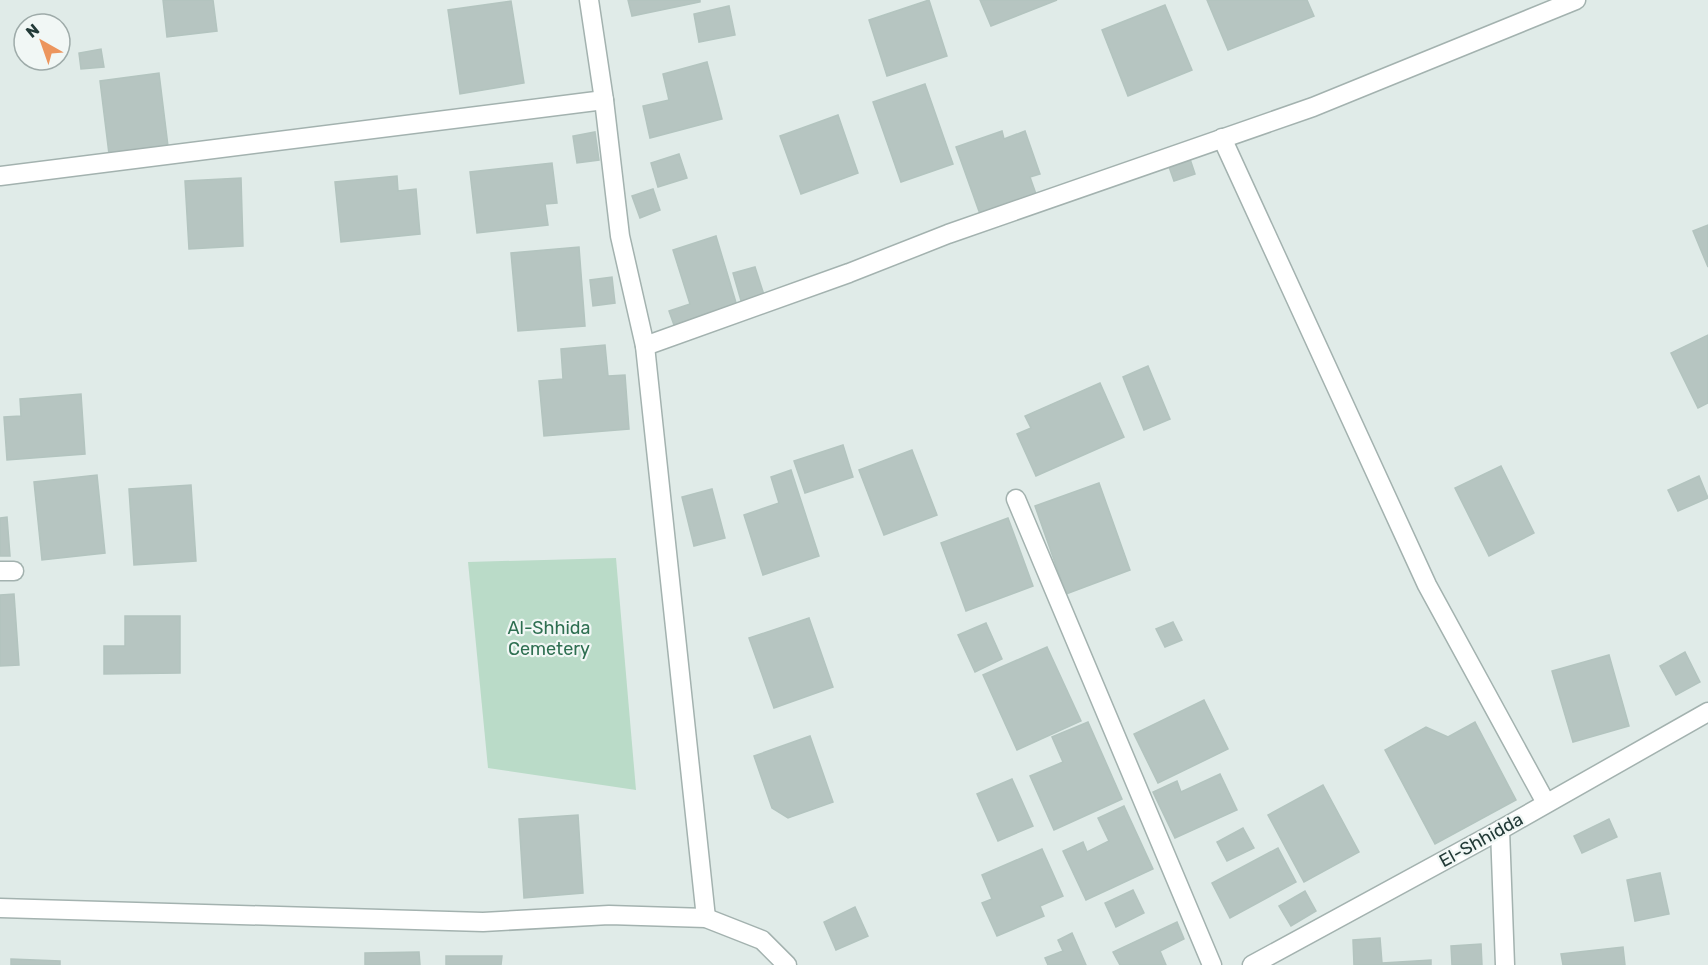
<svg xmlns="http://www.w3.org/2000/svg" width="1708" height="965" font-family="Rubik,sans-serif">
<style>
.green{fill:#badbc8}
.building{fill:#b6c5c1;stroke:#b3c4bf;stroke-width:1.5}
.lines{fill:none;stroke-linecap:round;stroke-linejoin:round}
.lane-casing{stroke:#a3b2af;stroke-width:21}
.street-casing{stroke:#a3b2af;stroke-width:21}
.lane{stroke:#fff;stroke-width:18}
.street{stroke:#fff;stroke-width:18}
.labels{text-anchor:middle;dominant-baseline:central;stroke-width:4.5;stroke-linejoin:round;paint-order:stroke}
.park-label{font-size:18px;fill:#2e6f51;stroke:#f1f7f5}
.street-label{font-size:18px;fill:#223a37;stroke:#f1f7f5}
</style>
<rect width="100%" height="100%" fill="#e0ebe8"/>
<polygon class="green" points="616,558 636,790 488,768 468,562"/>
<g class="building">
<polygon points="163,0 213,0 217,31 167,37"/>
<polygon points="628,0 700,0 700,2 632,16"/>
<polygon points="929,0 947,56 887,76 869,20"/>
<polygon points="980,0 1057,0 991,26"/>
<polygon points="1207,0 1307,0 1314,16 1228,50"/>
<polygon points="511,1 524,83 460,94 448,10"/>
<polygon points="1165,5 1192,70 1128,96 1102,30"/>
<polygon points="729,6 735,35 699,42 694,14"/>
<polygon points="101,49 104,67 81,69 79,53"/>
<polygon points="707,62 722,119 650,138 643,106 669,100 663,74"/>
<polygon points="159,73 168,146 109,154 100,81"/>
<polygon points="925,84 953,164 901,182 873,102"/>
<polygon points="838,115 858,173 801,194 780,136"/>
<polygon points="1002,131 1004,139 1025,131 1040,174 1030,177 1036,194 980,214 956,147"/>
<polygon points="595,132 599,160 577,163 573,136"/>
<polygon points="679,154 687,178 658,187 651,163"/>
<polygon points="1189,156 1195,174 1174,181 1168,164"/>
<polygon points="552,163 557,203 545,204 548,225 477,233 470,172"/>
<polygon points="397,176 398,191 416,189 420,234 341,242 335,182"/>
<polygon points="241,178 243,246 189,249 185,181"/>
<polygon points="653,189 660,210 640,218 632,196"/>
<polygon points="1708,225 1708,267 1693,231"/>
<polygon points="716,236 737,306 674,325 669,311 690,304 673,250"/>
<polygon points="579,247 585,326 518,331 511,253"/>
<polygon points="755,267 765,298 742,304 733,273"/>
<polygon points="612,277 615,303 593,306 590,280"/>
<polygon points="1708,335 1708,403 1698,408 1671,353"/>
<polygon points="605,345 608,376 625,375 629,429 544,436 539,381 563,379 561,349"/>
<polygon points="1148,366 1170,419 1144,430 1123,377"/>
<polygon points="1100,383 1124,437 1036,476 1017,434 1031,428 1025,416"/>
<polygon points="81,394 85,454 7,460 4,417 21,416 20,399"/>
<polygon points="843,445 853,477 805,493 794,461"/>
<polygon points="912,450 937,515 884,535 859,470"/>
<polygon points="1501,466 1534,533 1489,556 1455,488"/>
<polygon points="791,470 819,556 763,575 744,515 779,503 771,477"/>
<polygon points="97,475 105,553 42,560 34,482"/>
<polygon points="1699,476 1708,498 1678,511 1668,490"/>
<polygon points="1099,483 1130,570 1066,594 1035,506"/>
<polygon points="191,485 196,561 134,565 129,489"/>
<polygon points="712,489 725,538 694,546 682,497"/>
<polygon points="7,517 10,556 0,556 0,518"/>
<polygon points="1008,518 1033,586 966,611 941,543"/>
<polygon points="14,594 19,665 0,666 0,595"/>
<polygon points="125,616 180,616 180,673 104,674 104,646 125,646"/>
<polygon points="809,618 833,687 774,708 749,638"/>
<polygon points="1173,622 1182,640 1165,647 1156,629"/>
<polygon points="986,623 1002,659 975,672 958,635"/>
<polygon points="1047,647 1081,721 1017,750 983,675"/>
<polygon points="1685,652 1700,682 1676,695 1660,666"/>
<polygon points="1609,655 1629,726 1573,742 1552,671"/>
<polygon points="1204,700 1228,749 1158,783 1134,734"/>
<polygon points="1088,722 1122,799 1054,830 1030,776 1063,762 1052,737"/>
<polygon points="1475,722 1516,800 1435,844 1385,750 1426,727 1448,737"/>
<polygon points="810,736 833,802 788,818 772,808 754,756"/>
<polygon points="1220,774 1237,810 1175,838 1153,792 1177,781 1181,792"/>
<polygon points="1012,779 1033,826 998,841 977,794"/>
<polygon points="1323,785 1359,852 1304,882 1268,815"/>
<polygon points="1124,806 1153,869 1086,900 1063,851 1083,842 1087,852 1109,841 1098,818"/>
<polygon points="578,815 583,893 524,898 519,819"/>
<polygon points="1609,819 1617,837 1582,853 1574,836"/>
<polygon points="1243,828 1254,848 1227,861 1217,842"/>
<polygon points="1278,848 1296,882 1230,918 1212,883"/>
<polygon points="1042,849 1063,896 1040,906 1044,916 997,936 982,903 992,899 982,875"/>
<polygon points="1660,873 1669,914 1635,921 1627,880"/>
<polygon points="1133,890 1144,913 1116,927 1105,903"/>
<polygon points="1305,891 1316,911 1291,926 1279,906"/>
<polygon points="855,907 868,936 836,950 824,922"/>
<polygon points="1177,922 1184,939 1160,951 1166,965 1120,965 1113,952"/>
<polygon points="1072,933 1086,965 1048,965 1045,958 1063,951 1058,940"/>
<polygon points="1380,938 1382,963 1431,960 1431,965 1354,965 1353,940"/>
<polygon points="1481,944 1482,965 1452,965 1451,946"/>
<polygon points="1623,947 1625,965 1563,965 1561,954"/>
<polygon points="419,952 420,965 365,965 365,953"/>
<polygon points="446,956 502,956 501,965 446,965"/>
<polygon points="11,959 60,961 60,965 11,965"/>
</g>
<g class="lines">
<defs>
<g id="lane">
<polyline points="589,0 604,100 620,236 645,346 706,918"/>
<polyline points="1222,138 1427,585 1546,803"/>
<polyline points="0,176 604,100"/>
<polyline points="645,346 849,273 948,234 1313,107 1576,0"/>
<polyline points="1016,499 1212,965"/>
<polyline points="0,571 14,571"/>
</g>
<g id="street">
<polyline points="1500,830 1505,965"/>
<polyline points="0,908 483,922 609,915 706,918 762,940 787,965"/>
<polyline points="1252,965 1500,830 1708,712"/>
</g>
</defs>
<use href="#lane" class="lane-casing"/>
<use href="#street" class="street-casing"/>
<use href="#lane" class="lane"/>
<use href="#street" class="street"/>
</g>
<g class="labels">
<g class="park-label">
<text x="549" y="628">Al-Shhida<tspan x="549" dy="21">Cemetery</tspan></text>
</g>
<g class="street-label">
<text transform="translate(1481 840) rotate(-29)">El-Shhidda</text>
</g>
</g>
<g transform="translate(42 42) rotate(320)"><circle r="28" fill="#f1f7f5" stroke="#9eaba9" stroke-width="1.5"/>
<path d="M0-4.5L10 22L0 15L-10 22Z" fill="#ec955d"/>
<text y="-9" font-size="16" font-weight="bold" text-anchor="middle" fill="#223a37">N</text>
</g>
</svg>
